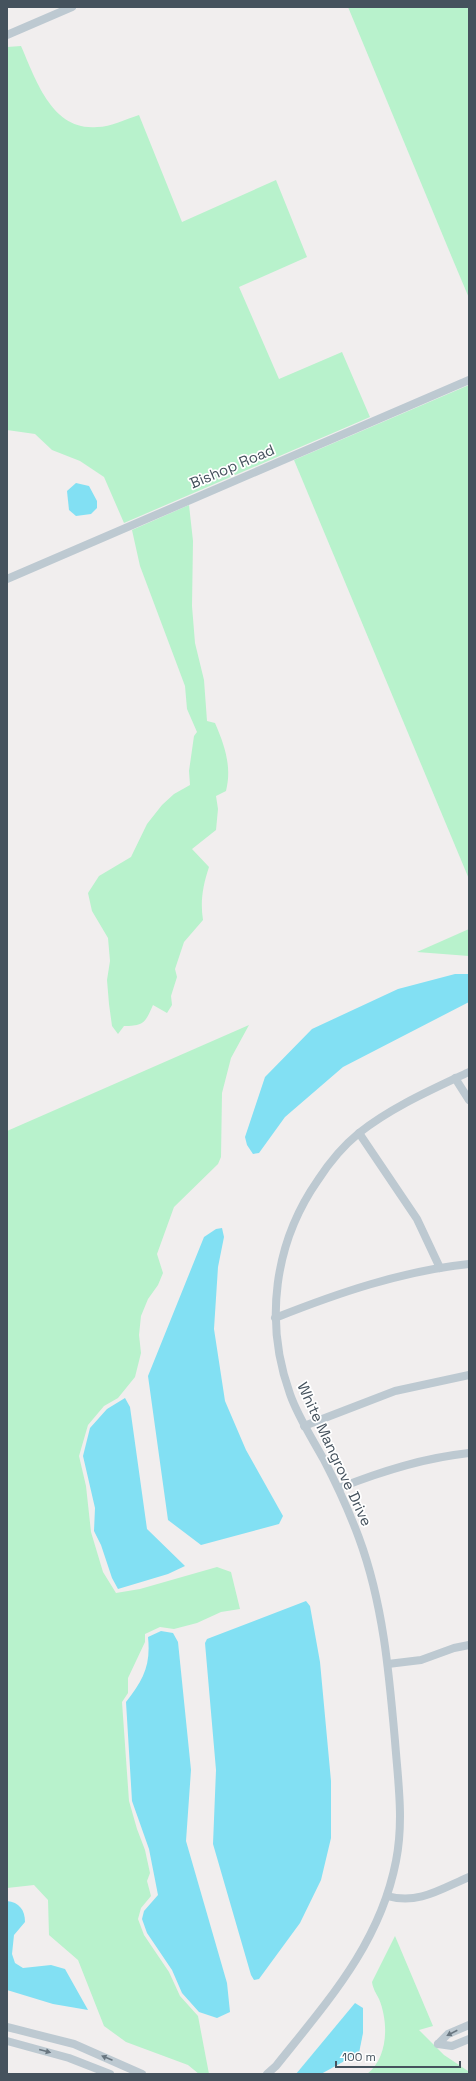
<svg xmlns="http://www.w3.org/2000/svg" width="476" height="2081" font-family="'Space Grotesk',sans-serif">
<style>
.green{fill:#b8f2cc}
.water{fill:#82e0f3}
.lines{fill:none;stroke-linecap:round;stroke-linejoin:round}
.street{stroke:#bdc9d1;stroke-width:8}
.oneway{fill:#697680}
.labels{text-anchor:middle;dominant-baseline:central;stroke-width:3.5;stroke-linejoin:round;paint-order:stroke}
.street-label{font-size:15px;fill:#45525d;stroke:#fff}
</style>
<rect width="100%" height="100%" fill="#f1eeee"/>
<g class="green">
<polygon points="348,7 469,7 469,298 453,260"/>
<path d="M21,46C36,80 52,131 97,127C111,127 126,119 139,115L182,222L276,180L307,257L239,287L279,379L342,352L370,417L124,523L104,477L80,461L52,450L35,434L7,430V47Z"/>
<polygon points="469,385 469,879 294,460"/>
<path d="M189,505L193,541L192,606L195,643L204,680L207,721L215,723C225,746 232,767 226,791L216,796L218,809L216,830L192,849L209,867C203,885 200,901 203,920L184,942L175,969L177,977L171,996L172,1005L167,1013L153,1005C145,1023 144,1026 124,1026L118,1034L112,1026L109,1004L107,980L110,961L108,938L92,911L88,893L99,876L131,857L147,824L162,805L174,794L190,785L189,771L194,736L197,732L187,709L185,686L140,566L132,530Z"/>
<polygon points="469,929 469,956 417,952"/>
<polygon points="249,1025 231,1058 222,1093 221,1157 218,1164 174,1207 157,1254 163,1273 158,1285 148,1299 141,1316 139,1335 141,1353 135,1377 118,1398 104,1406 88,1425 79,1456 86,1486 91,1532 103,1572 116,1593 140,1589 217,1567 231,1572 240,1609 221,1612 197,1623 174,1629 160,1627 145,1634 145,1642 128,1678 128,1693 122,1702 129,1801 137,1829 145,1850 150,1873 147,1881 151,1896 141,1908 138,1919 144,1935 169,1972 180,1996 198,2016 209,2074 199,2074 188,2065 126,2042 104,2026 78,1960 49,1935 48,1900 34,1885 7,1888 7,1131"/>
<path d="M395,1936L433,2026L419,2030L444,2055L468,2071L469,2074H367C388,2058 389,2023 379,1999C376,1993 373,1989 372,1982Z"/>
</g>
<g class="water">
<polygon points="76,483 89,486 97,501 97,508 91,514 76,516 69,510 67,491"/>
<polygon points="455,974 469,974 469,1002 343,1067 285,1117 259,1153 253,1154 247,1145 245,1137 265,1077 312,1029 398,989"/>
<polygon points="222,1228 224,1237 218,1267 214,1329 225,1401 246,1450 283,1516 279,1524 201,1545 168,1520 148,1376 204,1237 216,1229"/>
<polygon points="125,1398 130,1407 147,1529 185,1566 168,1574 118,1589 112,1578 101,1545 94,1531 95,1508 83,1456 90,1428 107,1409"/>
<polygon points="306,1601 310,1606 320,1662 331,1781 331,1838 321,1880 300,1923 259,1979 254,1980 251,1975 213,1844 216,1770 205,1643 207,1639"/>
<path d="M161,1631L173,1633L178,1642L191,1770L186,1841L227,1983L230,2012L217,2018L199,2012L182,1993L172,1970L147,1933L142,1919L144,1911L158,1895L149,1849L132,1801L126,1702C143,1680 151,1666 148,1637Z"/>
<path d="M7,1901C19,1902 25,1910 25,1922L14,1935L12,1954L15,1963L23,1968L51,1965L65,1969L88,2010L53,2004L7,1990Z"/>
<polygon points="355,2003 363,2008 363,2033 359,2053 321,2074 296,2074"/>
</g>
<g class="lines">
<g class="street">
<polyline points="7,35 72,7"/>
<polyline points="7,579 469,380"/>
<polyline points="455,1078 469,1100"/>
<polyline points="359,1133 417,1219 440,1268"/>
<path d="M275,1318C338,1293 402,1271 469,1264"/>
<polyline points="304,1426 395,1391 469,1375"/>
<path d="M339,1488C382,1471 423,1458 469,1453"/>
<polyline points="388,1664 421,1660 454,1648 469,1645"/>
<path d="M387,1896C418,1905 441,1889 469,1877"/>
<polyline points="7,2027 74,2044 142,2074"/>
<polyline points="7,2041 69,2058 110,2074"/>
<polyline points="438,2044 448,2034 469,2025"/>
<polyline points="438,2044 452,2046 469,2039"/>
<path d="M267,2074L276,2066C327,2002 380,1944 396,1861C404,1821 398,1781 395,1741C389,1672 383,1603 359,1538C349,1511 337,1485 324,1460C312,1438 298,1417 290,1394C264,1322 274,1243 318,1180C329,1163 343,1146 359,1133C392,1107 431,1090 469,1072"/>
</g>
</g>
<defs><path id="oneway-solid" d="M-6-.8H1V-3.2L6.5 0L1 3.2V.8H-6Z"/></defs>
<g class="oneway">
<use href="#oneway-solid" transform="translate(452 2033) rotate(153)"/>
<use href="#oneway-solid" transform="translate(45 2051) rotate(15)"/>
<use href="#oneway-solid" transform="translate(107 2058) rotate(-157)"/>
</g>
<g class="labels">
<g class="street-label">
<text transform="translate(232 466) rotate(-23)">Bishop Road</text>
<text transform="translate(335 1454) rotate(65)">White Mangrove Drive</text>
</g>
</g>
<rect width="476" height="2081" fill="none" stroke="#45525d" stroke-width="16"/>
<path d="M336 2061v6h124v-6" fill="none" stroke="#45525d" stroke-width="2"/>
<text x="342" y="2061" font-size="12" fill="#45525d" stroke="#ffffff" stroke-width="3" paint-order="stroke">100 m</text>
</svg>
